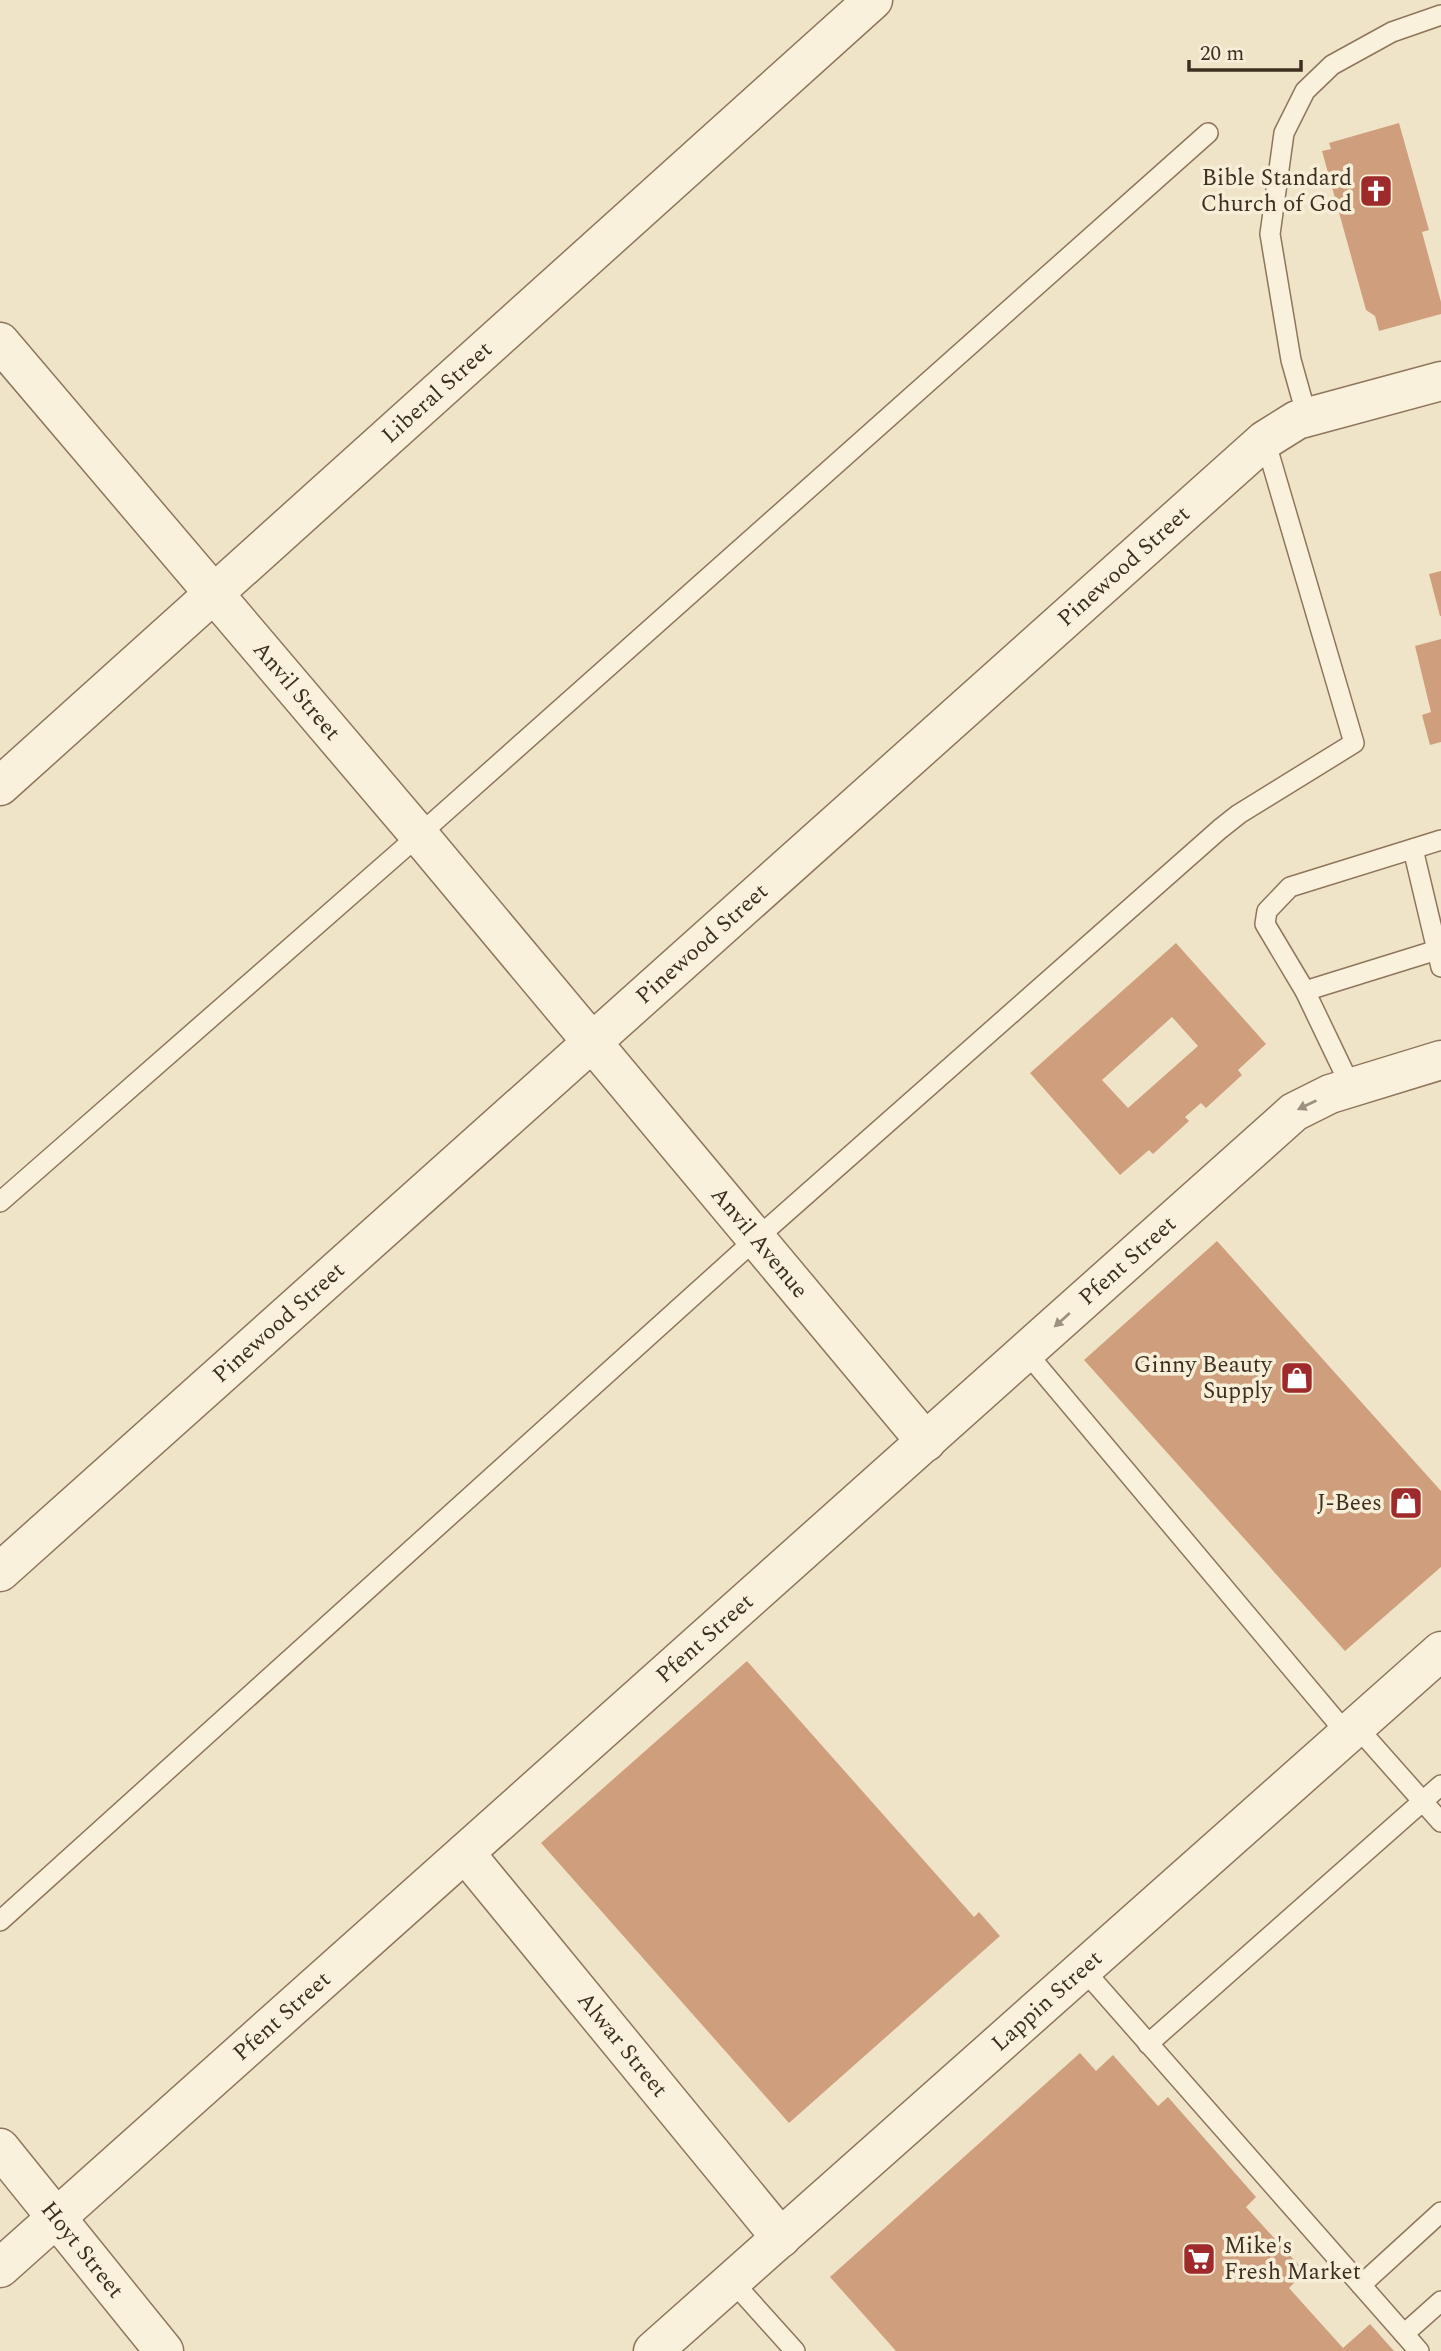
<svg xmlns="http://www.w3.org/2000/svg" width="1441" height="2351" font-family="Spectral,serif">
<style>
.building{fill:#cf9f7d;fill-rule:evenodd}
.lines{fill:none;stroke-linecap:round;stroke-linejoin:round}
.lane-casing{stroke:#8d765c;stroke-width:22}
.street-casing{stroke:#8d765c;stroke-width:41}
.lane{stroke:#faf1dc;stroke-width:19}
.street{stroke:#faf1dc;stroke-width:38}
.oneway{fill:#9c907e}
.labels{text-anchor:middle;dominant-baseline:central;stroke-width:7;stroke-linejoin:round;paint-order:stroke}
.poi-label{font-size:23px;fill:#3d2e20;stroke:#f7eed8;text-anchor:end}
.street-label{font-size:23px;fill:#3d2e20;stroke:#f7eed8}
</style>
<rect width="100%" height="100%" fill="#f0e4c8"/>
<g class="building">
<polygon points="1399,123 1429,230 1422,232 1441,302 1441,314 1379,331 1375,316 1366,310 1322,151 1331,149 1329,143"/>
<polygon points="1441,571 1441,616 1440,616 1429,574"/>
<polygon points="1441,639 1441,742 1430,745 1422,715 1431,712 1415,646"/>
<path d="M1176,943L1266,1044L1238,1070L1242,1075L1206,1108L1201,1103L1185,1117L1189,1121L1153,1154L1149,1150L1120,1175L1030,1073ZM1172,1017L1198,1046L1128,1108L1102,1080Z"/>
<polygon points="1217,1241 1441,1491 1441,1567 1345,1651 1084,1360"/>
<polygon points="747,1661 974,1917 979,1912 1000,1936 789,2123 541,1843"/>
<polygon points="1080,2053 1096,2071 1113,2055 1158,2106 1168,2097 1256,2197 1246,2207 1305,2272 1289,2288 1343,2348 1370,2324 1394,2351 896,2351 830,2277"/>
</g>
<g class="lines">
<defs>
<g id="lane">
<polyline points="1307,417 1291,360 1270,234 1284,133 1305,91 1332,65 1392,32 1441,15"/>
<polyline points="1413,849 1441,967"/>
<polyline points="1305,991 1437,950"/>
<polyline points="1351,1087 1305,991 1265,924 1267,911 1290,887 1441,840"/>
<polyline points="0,1202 419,835 1208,133"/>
<polyline points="1026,1352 1347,1734"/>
<polyline points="1356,1726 1441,1822"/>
<polyline points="0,1921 757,1238 1220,829 1239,814 1354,743 1265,440"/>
<polyline points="1083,1969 1419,2351"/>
<polyline points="1148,2044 1441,1785"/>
<polyline points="732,2281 795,2351"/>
<polyline points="1361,2285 1441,2212"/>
<polyline points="1404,2334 1441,2301"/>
</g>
<g id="street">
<path id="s1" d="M0,342L419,835L926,1442"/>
<path id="s2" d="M0,786L873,0"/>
<path id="s3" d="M0,1572L1265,440L1297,420L1441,381"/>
<path id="s4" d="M465,1853L781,2238"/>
<path id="s5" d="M0,2148L164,2351"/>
<path id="s6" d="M0,2268L1294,1112L1330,1094L1441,1060"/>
<path id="s7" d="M653,2351L1441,1651"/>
</g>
</defs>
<use href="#lane" class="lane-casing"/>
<use href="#street" class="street-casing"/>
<use href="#lane" class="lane"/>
<use href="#street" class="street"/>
</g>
<defs><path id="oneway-solid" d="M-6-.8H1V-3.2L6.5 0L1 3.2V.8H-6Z" transform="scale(1.75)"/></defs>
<g class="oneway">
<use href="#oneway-solid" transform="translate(1307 1105) rotate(154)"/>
<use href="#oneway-solid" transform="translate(1062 1320) rotate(138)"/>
</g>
<defs>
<symbol id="church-square" viewBox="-11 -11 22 22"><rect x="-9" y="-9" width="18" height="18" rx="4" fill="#9e2a2b" stroke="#f7eed8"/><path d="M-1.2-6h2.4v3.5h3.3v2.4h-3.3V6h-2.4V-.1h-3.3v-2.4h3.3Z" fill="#fff"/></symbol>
<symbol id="shop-square" viewBox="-11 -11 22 22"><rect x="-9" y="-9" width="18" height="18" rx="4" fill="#9e2a2b" stroke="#f7eed8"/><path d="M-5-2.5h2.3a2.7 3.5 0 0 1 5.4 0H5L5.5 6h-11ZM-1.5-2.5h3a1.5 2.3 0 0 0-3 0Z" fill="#fff"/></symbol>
<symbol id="supermarket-square" viewBox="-11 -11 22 22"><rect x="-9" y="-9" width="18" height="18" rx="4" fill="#9e2a2b" stroke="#f7eed8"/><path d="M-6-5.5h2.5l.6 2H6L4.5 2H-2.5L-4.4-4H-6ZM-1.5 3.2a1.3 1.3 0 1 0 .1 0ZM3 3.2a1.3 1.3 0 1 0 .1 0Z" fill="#fff"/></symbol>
</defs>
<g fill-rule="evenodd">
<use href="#church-square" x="1357" y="172" width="38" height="38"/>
<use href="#shop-square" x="1278" y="1359" width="38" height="38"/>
<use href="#shop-square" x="1387" y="1484" width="38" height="38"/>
<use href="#supermarket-square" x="1180" y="2240" width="38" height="38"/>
</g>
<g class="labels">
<g class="poi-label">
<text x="1352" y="178">Bible Standard<tspan x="1352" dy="26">Church of God</tspan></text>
<text x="1272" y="1365">Ginny Beauty<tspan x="1272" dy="26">Supply</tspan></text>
<text x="1382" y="1503">J-Bees</text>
<text x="1224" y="2246" text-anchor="start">Mike's<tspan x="1224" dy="26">Fresh Market</tspan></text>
</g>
<g class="street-label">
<text stroke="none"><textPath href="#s2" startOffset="588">Liberal Street</textPath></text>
<text stroke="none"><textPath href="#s3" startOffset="1508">Pinewood Street</textPath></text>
<text stroke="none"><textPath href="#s1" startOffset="458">Anvil Street</textPath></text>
<text stroke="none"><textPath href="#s3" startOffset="942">Pinewood Street</textPath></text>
<text stroke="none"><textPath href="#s1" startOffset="1178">Anvil Avenue</textPath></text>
<text stroke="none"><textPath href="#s6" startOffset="1512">Pfent Street</textPath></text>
<text stroke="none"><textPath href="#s3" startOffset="374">Pinewood Street</textPath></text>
<text stroke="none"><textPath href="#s6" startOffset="945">Pfent Street</textPath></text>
<text stroke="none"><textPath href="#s7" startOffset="527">Lappin Street</textPath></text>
<text stroke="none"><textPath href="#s6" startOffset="378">Pfent Street</textPath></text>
<text stroke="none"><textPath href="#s4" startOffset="248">Alwar Street</textPath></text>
<text stroke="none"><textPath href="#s5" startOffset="131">Hoyt Street</textPath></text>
</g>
</g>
<path d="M1189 60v10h112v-10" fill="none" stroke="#3d2e20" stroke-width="3.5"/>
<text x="1200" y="60" font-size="21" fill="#3d2e20" stroke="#f7eed8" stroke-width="5" paint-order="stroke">20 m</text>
</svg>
